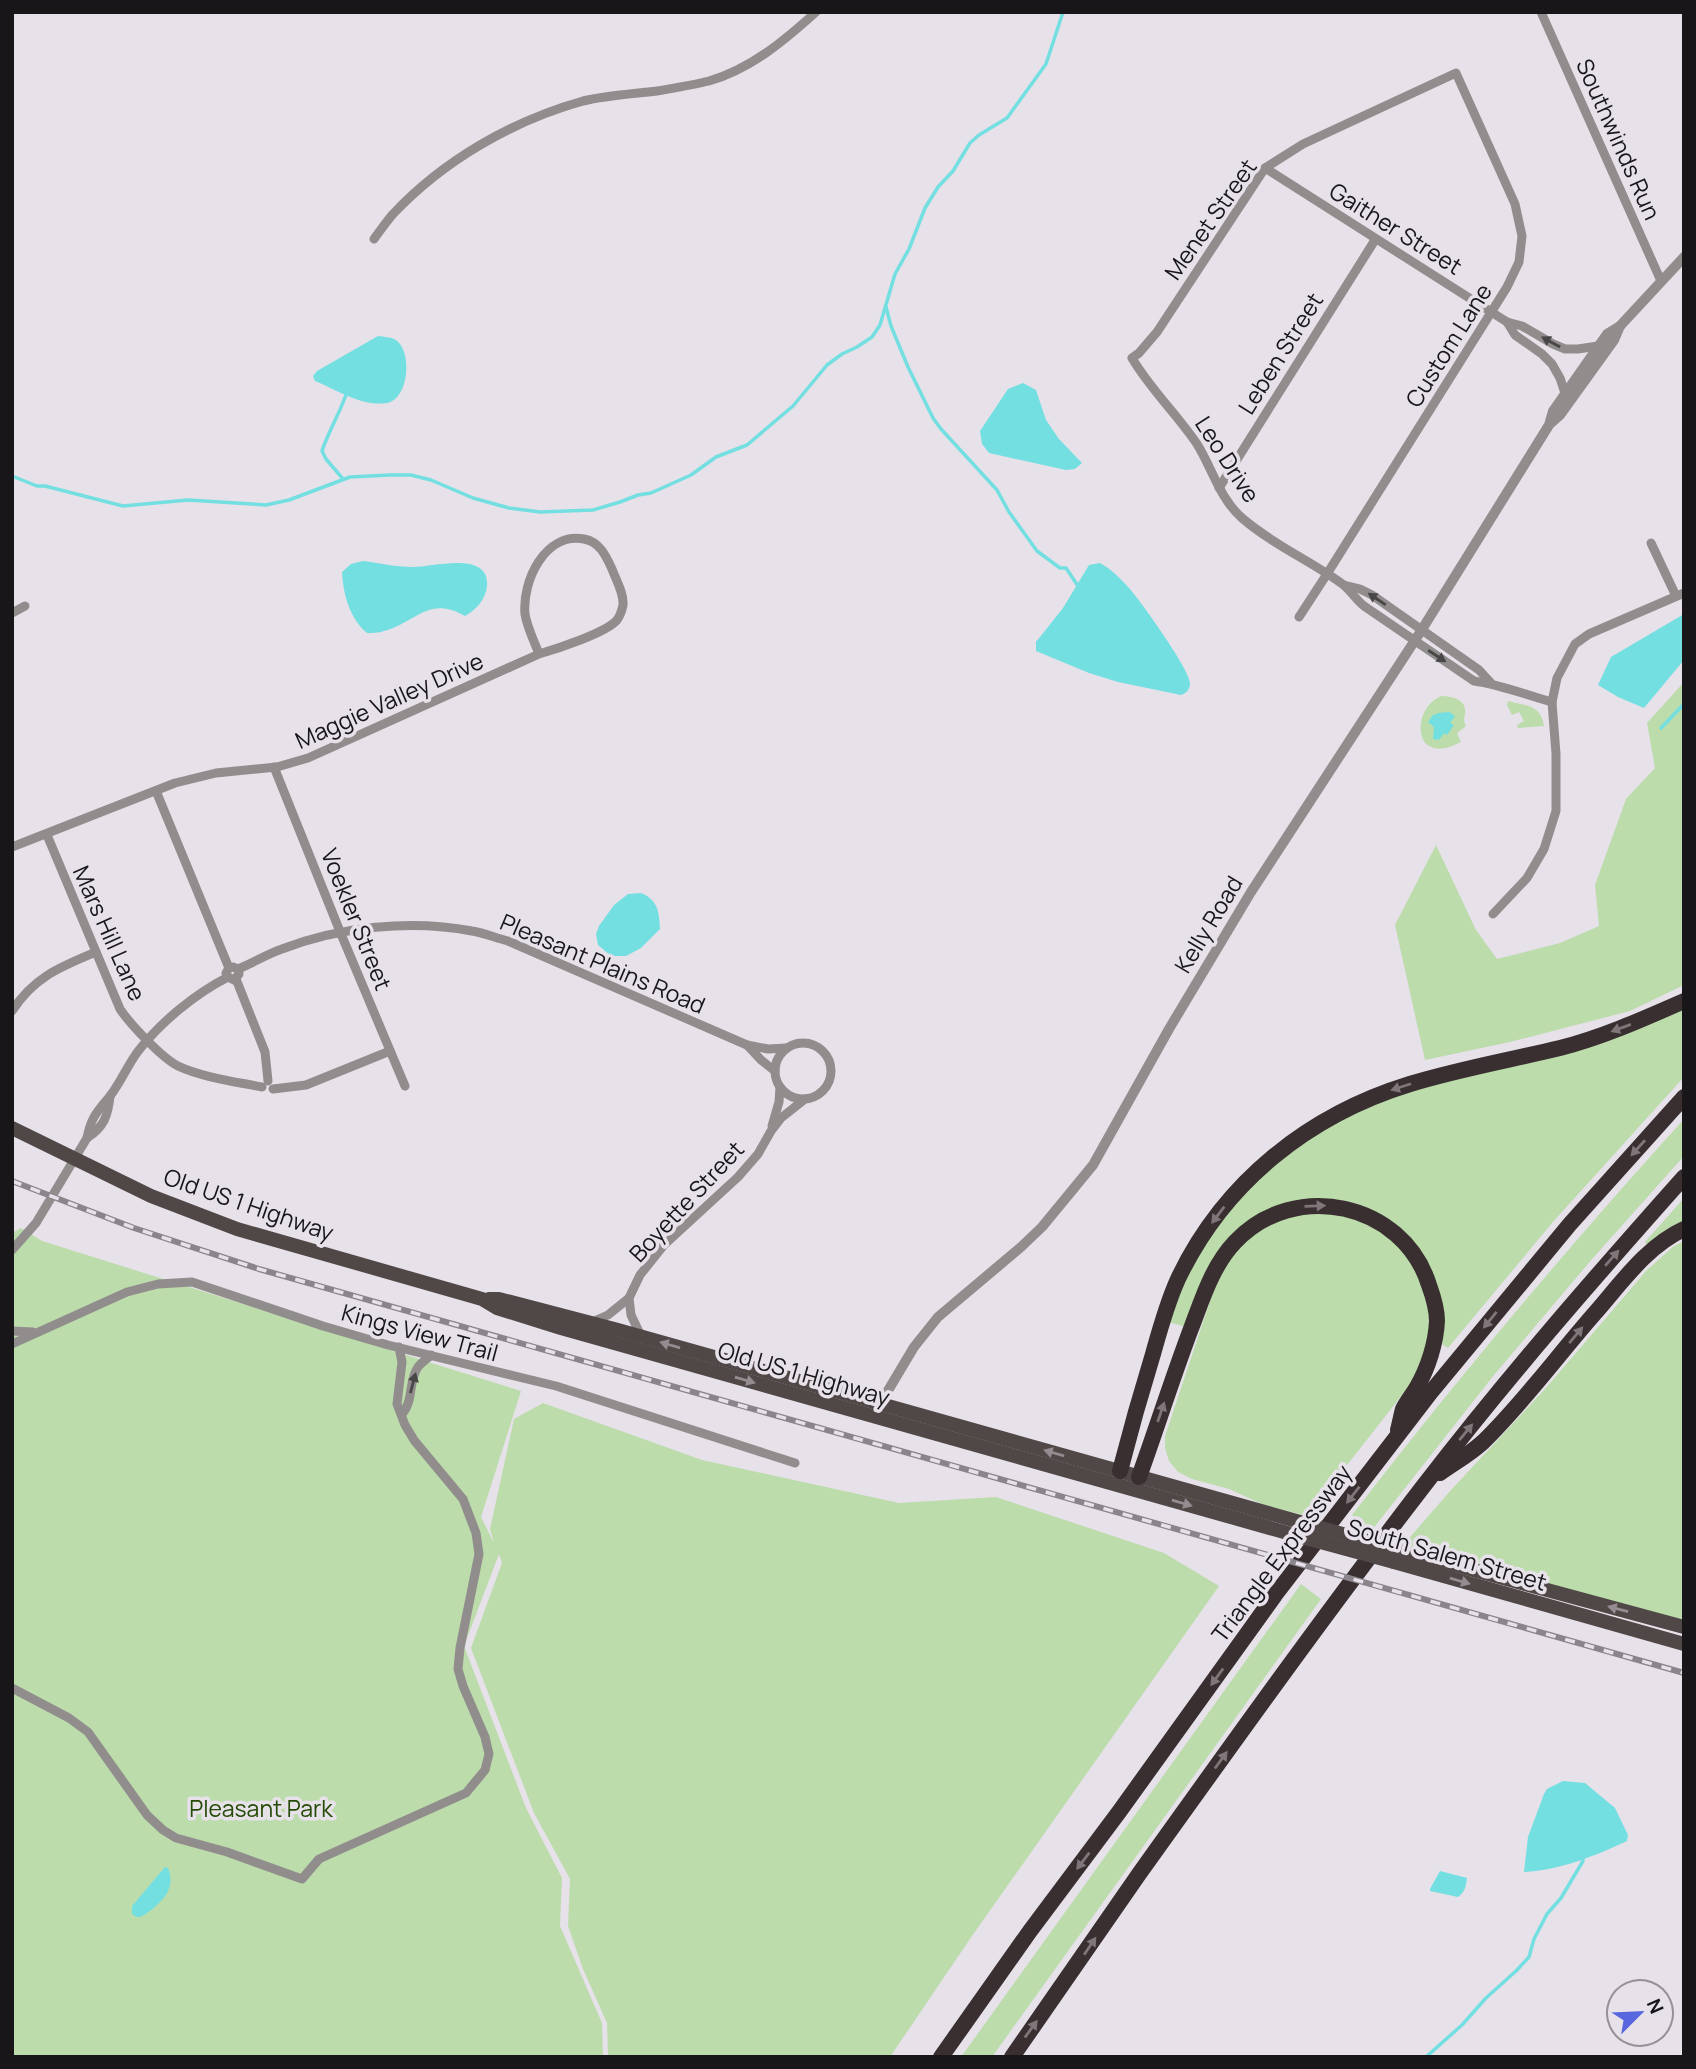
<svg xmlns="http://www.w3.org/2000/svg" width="1696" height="2069" font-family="Manrope,sans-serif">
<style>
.green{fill:#bcdcac}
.water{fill:#73dfe1}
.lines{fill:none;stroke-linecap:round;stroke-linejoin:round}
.stream{stroke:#73dfe1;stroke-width:3.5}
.minor{stroke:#928d8d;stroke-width:9}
.tertiary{stroke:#928d8d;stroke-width:10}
.primary{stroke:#504747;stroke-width:14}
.motorway{stroke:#392f30;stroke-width:16}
.rail-casing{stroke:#89858b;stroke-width:6}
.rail{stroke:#e7e1ea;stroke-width:3.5;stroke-dasharray:10;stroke-linecap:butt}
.primary-bridge{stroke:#504747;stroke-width:14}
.oneway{fill:#494647}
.oneway2{fill:#7f767a}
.oneway3{fill:#948c90}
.labels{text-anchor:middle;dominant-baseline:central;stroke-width:7;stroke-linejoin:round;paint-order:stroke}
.street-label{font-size:23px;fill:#181619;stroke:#e7e1ea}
.park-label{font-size:23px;fill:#244b06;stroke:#e7e1ea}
</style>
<rect width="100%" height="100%" fill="#e7e1ea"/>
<g class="green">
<polygon points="1684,682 1684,985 1630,1011 1510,1042 1425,1060 1395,925 1436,845 1476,930 1497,959 1560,943 1599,926 1595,885 1626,799 1655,768 1647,723"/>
<path d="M1441,696C1450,696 1464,699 1465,709C1466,717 1462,718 1466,726L1457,733L1461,742C1448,748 1437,753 1425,743C1415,727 1423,704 1441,696Z"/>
<path d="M1508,701C1526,706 1541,704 1544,726L1518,728L1517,725L1524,721L1519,712L1512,715L1507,705Z"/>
<polygon points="1684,1008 1684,1077 1552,1223 1448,1348 1440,1343 1443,1317 1400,1228 1380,1214 1354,1203 1328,1199 1302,1200 1250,1221 1186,1327 1168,1322 1177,1296 1210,1234 1257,1178 1320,1129 1395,1095"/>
<path d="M1684,1119V1156L1593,1258L1494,1375L1372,1530L1352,1515C1457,1379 1568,1247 1684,1119Z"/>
<polygon points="1684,1198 1684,1222 1669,1228 1647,1245 1645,1242"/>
<path d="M1302,1212L1351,1215L1393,1238L1421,1276L1431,1321L1429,1339L1413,1381L1307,1516L1264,1505L1229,1489L1192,1479L1178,1472L1169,1461L1165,1448V1436L1215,1286C1224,1265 1236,1245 1255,1232C1268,1223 1287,1218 1302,1212Z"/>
<polygon points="21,1228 42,1241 521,1391 481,1517 494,1543 490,1529 514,1419 543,1403 702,1460 899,1503 996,1497 1164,1553 1219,1586 972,1936 890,2057 608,2057 607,2023 583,1969 568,1926 570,1879 534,1813 471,1648 502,1563 499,1554 464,1646 526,1808 562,1878 560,1926 602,2023 603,2057 12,2057 12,1233"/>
<polygon points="1684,1241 1684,1624 1404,1544 1451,1490 1545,1389 1647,1270 1674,1246"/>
<polygon points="1301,1584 1321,1599 992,2057 961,2057"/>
</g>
<g class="water">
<path d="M378,336C383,337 390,337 394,339C413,348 410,399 387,403C362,407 337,390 315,381L313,376L317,371Z"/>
<polygon points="1023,383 1036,390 1046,420 1059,439 1082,463 1075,469 1066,470 989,453 982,444 980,431 1008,389"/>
<path d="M363,561C379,563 396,567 413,567C432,567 490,550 487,586C486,599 476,610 465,616C428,595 417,622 384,631C379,633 372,633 367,633C350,619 343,594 342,572L351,564Z"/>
<path d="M1100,563C1110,568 1121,579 1129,588C1140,600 1190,670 1190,683C1190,690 1186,693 1181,695L1118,682L1089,673L1036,651V642L1063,608L1089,565Z"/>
<polygon points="1684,614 1684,660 1644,708 1618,697 1598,685 1611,657"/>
<polygon points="1449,712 1455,716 1450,723 1454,725 1447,735 1444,733 1439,740 1433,739 1434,727 1428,722 1434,714 1436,715 1438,713"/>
<path d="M641,893C658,900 659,912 660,929L641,948L626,956H611L598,945L596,934L599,926L614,905L628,894Z"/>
<path d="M1563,1781L1585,1783L1615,1808L1628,1835L1627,1841C1595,1856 1560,1870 1524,1872L1528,1837L1544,1794L1547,1789Z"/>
<path d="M165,1867L168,1868C171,1875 172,1883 168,1891C166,1898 145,1918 138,1917C136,1917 134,1915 132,1914V1906Z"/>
<path d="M1440,1871L1467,1878C1466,1886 1465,1892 1458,1897L1430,1891V1889Z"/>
</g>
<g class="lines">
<g class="stream">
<polyline points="886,307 891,326 908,367 933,418 941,429 997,490 1009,512 1037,551 1060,568 1066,568 1080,589"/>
<polyline points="12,476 37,486 45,486 123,506 188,500 266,505 289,500 350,477 390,475 411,475 431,480 473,498 509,508 540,512 593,510 620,502 638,495 651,493 691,475 716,457 747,445 793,406 827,365 842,354 857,347 872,337 880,325 895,274 909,249 925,208 938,187 953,171 970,143 979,135 1007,118 1046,64 1063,12"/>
<path d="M343,479L326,459L322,451C329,430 340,413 347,392"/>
<polyline points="1661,728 1684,704"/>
<polyline points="1426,2057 1462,2025 1486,1998 1516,1971 1529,1957 1534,1939 1547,1914 1561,1898 1583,1861 1582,1855"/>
</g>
<g class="minor">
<polyline points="1541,12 1661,281"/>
<polyline points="1265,168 1507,322 1522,326 1553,344 1565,349 1578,349 1598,346"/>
<path d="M374,239C380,231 386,222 393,214C444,160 512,121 583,101C608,95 632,94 657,91C674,88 693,85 709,81C751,69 785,40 816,12"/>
<polyline points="1507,322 1515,335 1542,354 1552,364 1560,378 1565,393"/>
<polyline points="1219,488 1375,240"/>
<polyline points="1651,543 1676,596"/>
<polyline points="1344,585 1360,589 1372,595 1479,670 1491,683"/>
<polyline points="12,613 25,606"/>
<path d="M1299,617L1327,574L1507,287L1519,262L1522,236L1515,204L1456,73L1303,144L1265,168L1157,332L1139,353L1132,358C1150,389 1177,414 1197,444C1212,468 1220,499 1242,518C1272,544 1309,560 1341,583C1350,589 1355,599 1364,606L1474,681C1498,684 1527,695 1552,702"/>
<polyline points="274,767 341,934 405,1086"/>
<polyline points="156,791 229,968"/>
<path d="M47,835L120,1009C130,1024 162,1058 178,1066C201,1077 237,1082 262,1087"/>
<path d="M12,847L175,783L216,773L277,767L308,758L539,654C556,649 606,633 617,620C620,616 622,610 623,605C624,593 616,580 612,569C606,556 600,542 584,539C545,532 522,581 525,614C527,627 534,641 539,654"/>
<polyline points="1493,914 1527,878 1544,849 1556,811 1556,754 1552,702 1557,678 1575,644 1589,634 1684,593"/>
<path d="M238,969C253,963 267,954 282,949C339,927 411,919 472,931C484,933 496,938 508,941L747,1045L768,1049L787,1048"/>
<polyline points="236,979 265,1052 268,1081"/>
<path d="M12,1011C34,977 60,967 96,952"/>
<circle cx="803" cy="1071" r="28"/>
<polyline points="747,1045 761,1060 775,1071"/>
<polyline points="273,1089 306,1085 390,1051"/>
<polyline points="772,1126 779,1102 780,1087"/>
<path d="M87,1138C104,1127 108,1116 110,1096"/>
<path d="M12,1250L36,1223L87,1138C91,1117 97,1112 110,1096C121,1082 128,1064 139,1050C162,1021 195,994 228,977L234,980L239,974L238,969L233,967L229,968L226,973L228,977"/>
<polyline points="629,1298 631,1315 641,1336"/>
<polyline points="592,1322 608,1315 629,1298 640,1275 664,1245 738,1177 758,1154 771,1131 781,1118 805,1099"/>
<polyline points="12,1331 33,1332"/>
<polyline points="12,1344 127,1292 158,1284 192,1282 323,1326 388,1345 556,1386 795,1463"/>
<path d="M402,1414C414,1401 408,1381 418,1367C421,1363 427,1359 431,1355"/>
<polyline points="12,1688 69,1718 88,1732 147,1815 163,1830 176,1838 227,1852 302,1879 319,1859 466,1793 485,1770 489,1754 485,1737 463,1686 458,1669 460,1648 479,1554 476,1533 463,1499 414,1440 405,1425 397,1404 402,1362 399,1347"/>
</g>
<g class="tertiary">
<polyline points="1551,423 1560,415 1614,340 1620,326"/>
<polyline points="877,1409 914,1347 938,1317 1021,1247 1042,1227 1093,1165 1169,1029 1251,892 1421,631 1549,425 1553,411 1607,334 1620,326 1684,257"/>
</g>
<g class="primary">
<polyline points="12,1128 151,1196 237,1229 482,1299 497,1308 561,1328 1291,1534"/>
<polyline points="489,1299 499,1299 618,1330 1300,1522"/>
<polyline points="1403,1551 1684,1627"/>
<polyline points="1394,1562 1684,1644"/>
</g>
<g class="motorway">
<path d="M1120,1471C1130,1432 1141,1393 1153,1354C1160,1329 1167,1303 1178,1279C1224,1182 1309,1115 1410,1084C1459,1069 1510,1060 1560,1048C1603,1037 1643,1019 1684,1001"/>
<path d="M1440,1473C1454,1463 1470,1454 1483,1442C1524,1402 1558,1355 1595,1313C1622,1282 1647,1246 1684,1229"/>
<path d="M1139,1477C1157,1427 1173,1376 1192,1326C1203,1297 1213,1265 1235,1242C1294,1179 1403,1202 1429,1285C1433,1296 1437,1309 1437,1321C1436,1343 1428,1368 1417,1387C1413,1394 1407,1401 1403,1409C1401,1416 1400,1423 1398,1430"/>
<polyline points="941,2057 1030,1931 1119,1812 1275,1595 1431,1392 1570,1224 1684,1097"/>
<path d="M1012,2057C1055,1996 1096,1935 1139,1874C1232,1744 1325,1614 1422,1488C1505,1380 1594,1278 1684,1177"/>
</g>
<defs>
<polyline id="rail" points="12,1181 134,1228 259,1269 1684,1673"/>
</defs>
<use href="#rail" class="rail-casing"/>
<use href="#rail" class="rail"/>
<g class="primary-bridge">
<polyline points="1300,1522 1403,1551"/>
<polyline points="1291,1534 1394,1562"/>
</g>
</g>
<defs><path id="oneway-solid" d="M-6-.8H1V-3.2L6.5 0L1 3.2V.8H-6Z" transform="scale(1.75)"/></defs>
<g class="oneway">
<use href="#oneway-solid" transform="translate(1551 342) rotate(-151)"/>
<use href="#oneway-solid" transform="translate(1377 599) rotate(-146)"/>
<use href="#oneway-solid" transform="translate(1437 656) rotate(33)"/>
<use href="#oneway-solid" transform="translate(413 1383) rotate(-75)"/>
</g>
<g class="oneway2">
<use href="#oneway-solid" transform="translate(1621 1028) rotate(160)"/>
<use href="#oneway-solid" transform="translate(1401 1087) rotate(162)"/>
<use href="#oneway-solid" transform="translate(1638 1148) rotate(132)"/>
<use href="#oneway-solid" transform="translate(1315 1206) rotate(-2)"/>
<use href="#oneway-solid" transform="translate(1218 1215) rotate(127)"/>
<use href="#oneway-solid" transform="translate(1612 1258) rotate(-49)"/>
<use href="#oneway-solid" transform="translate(1490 1320) rotate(129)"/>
<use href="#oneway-solid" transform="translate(1576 1335) rotate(-50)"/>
<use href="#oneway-solid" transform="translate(1161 1412) rotate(-71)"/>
<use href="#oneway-solid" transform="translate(1466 1432) rotate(-51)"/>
<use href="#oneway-solid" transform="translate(1353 1495) rotate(128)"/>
<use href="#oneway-solid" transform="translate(1217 1677) rotate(126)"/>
<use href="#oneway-solid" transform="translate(1221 1760) rotate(-54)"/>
<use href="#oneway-solid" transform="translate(1083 1861) rotate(127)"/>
<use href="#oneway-solid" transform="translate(1090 1946) rotate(-56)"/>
<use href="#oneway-solid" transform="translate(1031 2029) rotate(-54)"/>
</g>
<g class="oneway3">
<use href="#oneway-solid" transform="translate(670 1345) rotate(-164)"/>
<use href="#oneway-solid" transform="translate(745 1380) rotate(16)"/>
<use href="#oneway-solid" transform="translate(1054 1453) rotate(-164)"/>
<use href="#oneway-solid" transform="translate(1182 1503) rotate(16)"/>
<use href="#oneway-solid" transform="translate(1460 1581) rotate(16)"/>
<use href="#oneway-solid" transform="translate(1618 1609) rotate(-165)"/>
</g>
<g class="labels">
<g class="street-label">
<text transform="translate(1619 139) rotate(66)">Southwinds Run</text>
<text transform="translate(1210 219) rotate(-55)">Menet Street</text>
<text transform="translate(1396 228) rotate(32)">Gaither Street</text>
<text transform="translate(1448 345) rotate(-58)">Custom Lane</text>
<text transform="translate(1280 353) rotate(-58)">Leben Street</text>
<text transform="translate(1228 459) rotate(57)">Leo Drive</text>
<text transform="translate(389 700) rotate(-24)">Maggie Valley Drive</text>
<text transform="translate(357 919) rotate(68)">Voekler Street</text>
<text transform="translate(1208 924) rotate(-59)">Kelly Road</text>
<text transform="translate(110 933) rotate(66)">Mars Hill Lane</text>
<text transform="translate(603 963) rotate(23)">Pleasant Plains Road</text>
<text transform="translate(686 1201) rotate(-47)">Boyette Street</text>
<text transform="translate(249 1204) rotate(19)">Old US 1 Highway</text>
<text transform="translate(420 1332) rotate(15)">Kings View Trail</text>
<text transform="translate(804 1373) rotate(16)">Old US 1 Highway</text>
<text transform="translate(1281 1553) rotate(-53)">Triangle Expressway</text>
<text transform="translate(1447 1554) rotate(16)">South Salem Street</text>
</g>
<g class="park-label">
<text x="261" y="1808">Pleasant Park</text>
</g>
</g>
<rect width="1696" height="2069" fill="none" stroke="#181619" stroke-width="28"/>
<g transform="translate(1640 2013) rotate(66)"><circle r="33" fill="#e7e1ea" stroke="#949096" stroke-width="2"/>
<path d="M0-5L12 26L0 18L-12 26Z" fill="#5867de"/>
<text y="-10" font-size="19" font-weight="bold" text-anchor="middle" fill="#181619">N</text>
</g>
</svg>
